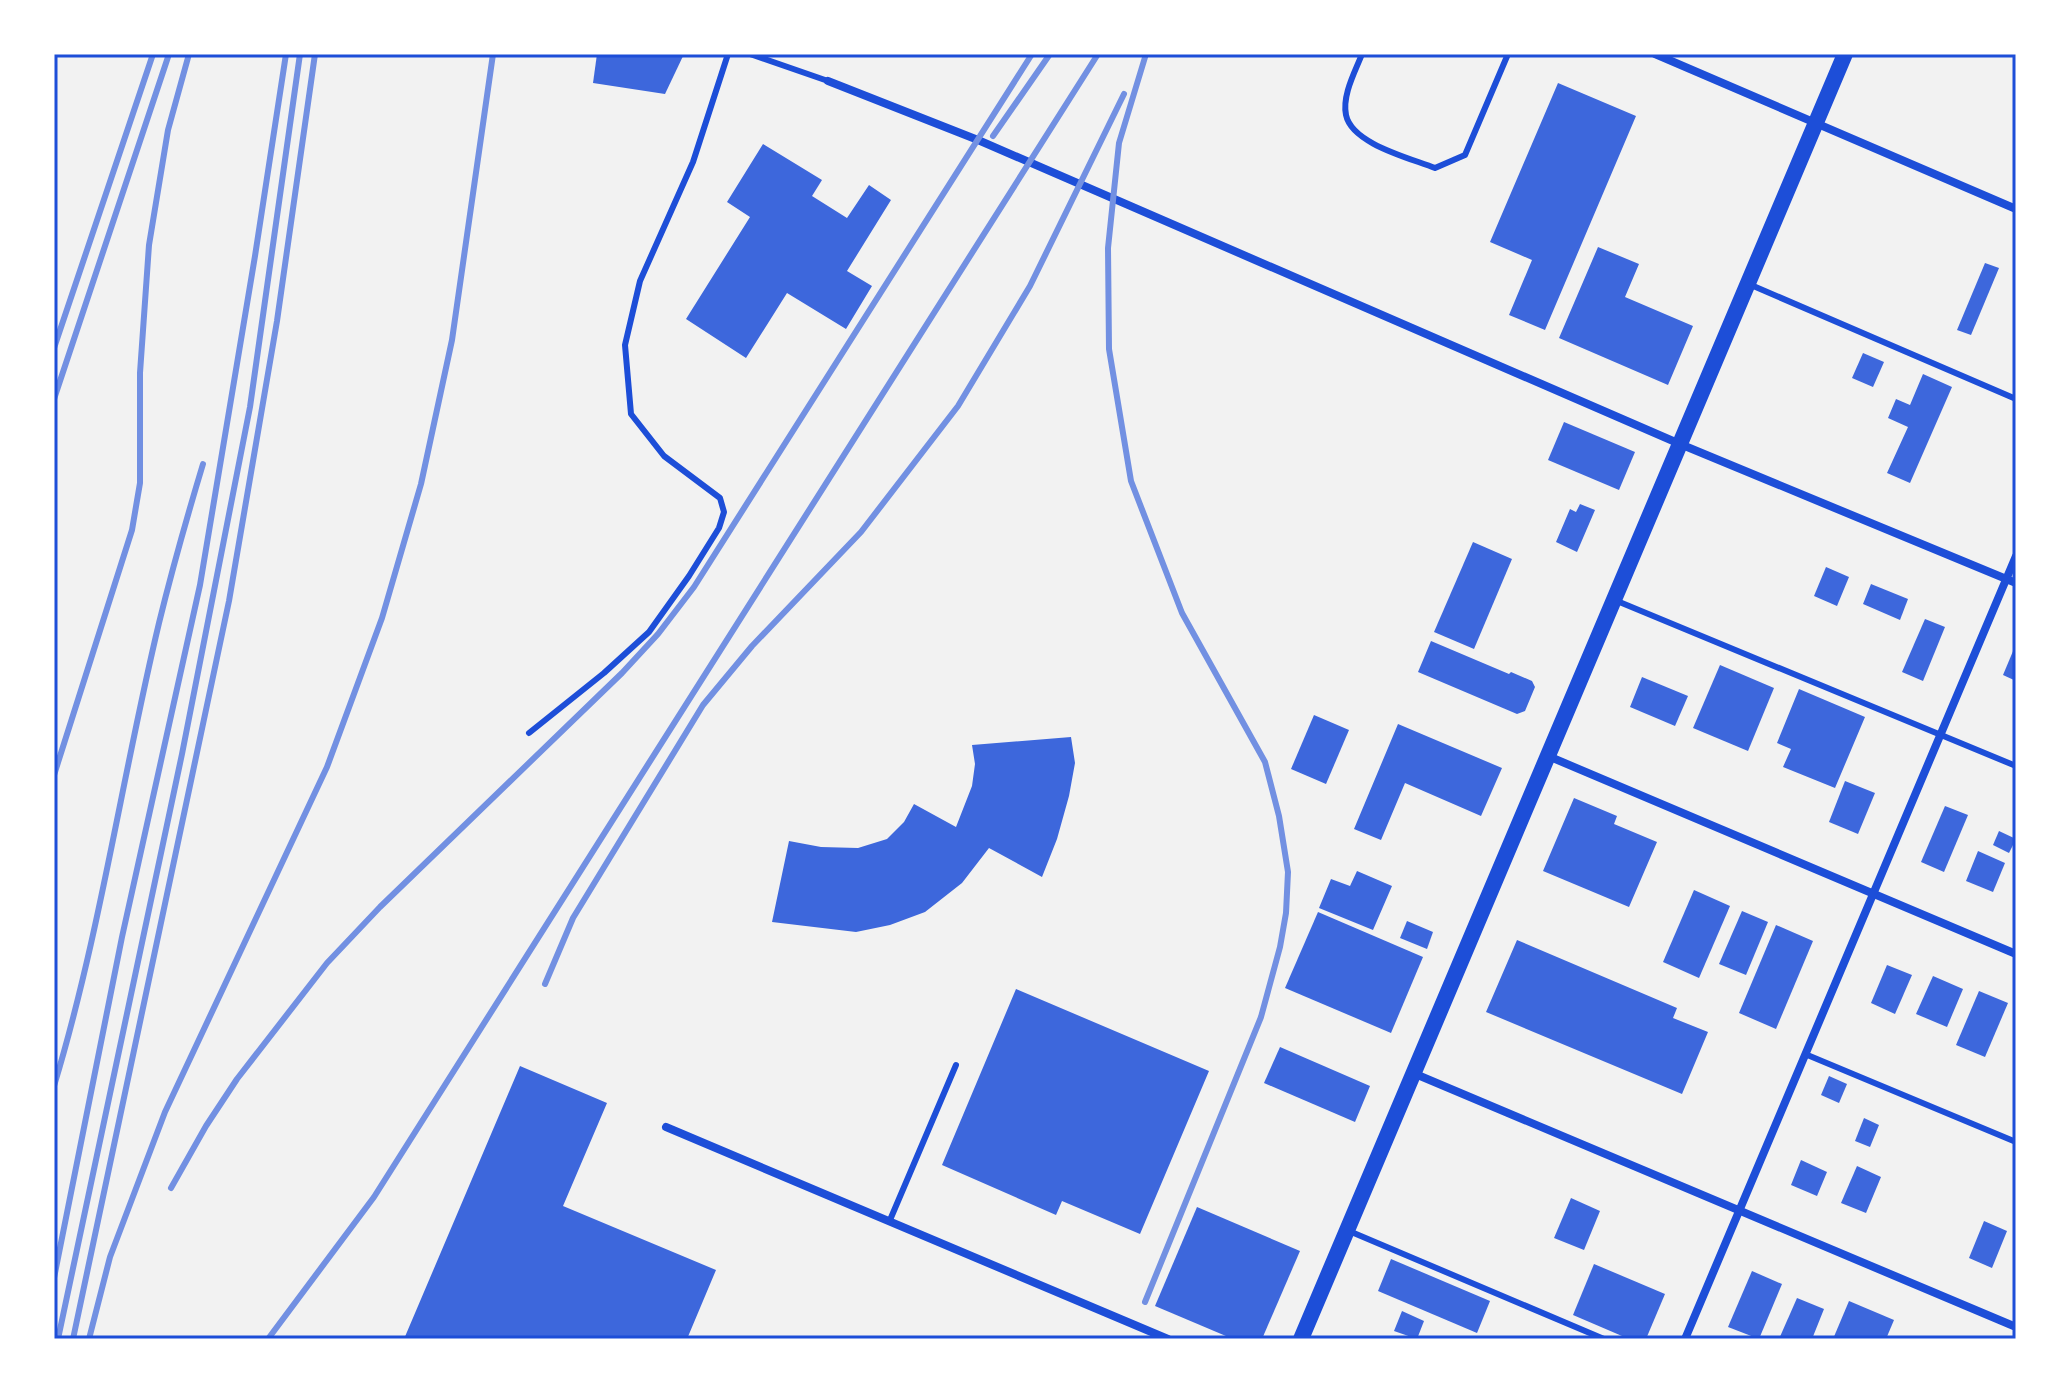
<svg xmlns="http://www.w3.org/2000/svg" width="2070" height="1393" font-family="Jost,sans-serif">
<style>
.building{fill:#3d67dc}
.lines{fill:none;stroke-linecap:round;stroke-linejoin:round}
.service{stroke:#1d4ed8;stroke-width:6}
.minor{stroke:#1d4ed8;stroke-width:8}
.secondary{stroke:#1d4ed8;stroke-width:16}
.rail{stroke:#7290e2;stroke-width:6}
.neatline{fill:none;stroke:#1d4ed8;stroke-width:3}
</style>
<rect width="100%" height="100%" fill="#f2f2f2"/>
<g class="building">
<polygon points="597,54 684,54 665,94 593,83"/>
<polygon points="1558,83 1636,116 1545,330 1509,315 1532,260 1490,242"/>
<polygon points="763,144 822,180 812,196 847,218 869,185 891,200 847,271 872,286 846,329 787,293 746,358 686,319 750,217 727,202"/>
<polygon points="1598,247 1639,264 1625,297 1693,326 1668,385 1559,338"/>
<polygon points="1985,263 1999,268 1971,335 1957,330"/>
<polygon points="1863,353 1884,362 1873,387 1852,378"/>
<polygon points="1923,374 1952,387 1910,483 1887,473 1908,427 1888,418 1896,399 1910,405"/>
<polygon points="1564,422 1635,452 1619,490 1548,460"/>
<polygon points="1580,504 1595,510 1577,552 1556,542 1570,509 1576,512"/>
<polygon points="1473,542 1512,559 1474,649 1434,632"/>
<polygon points="1826,567 1849,577 1837,606 1814,596"/>
<polygon points="1871,584 1908,599 1900,620 1863,604"/>
<polygon points="1925,619 1945,627 1923,681 1902,672"/>
<polygon points="1431,641 1509,674 1511,672 1532,681 1535,687 1525,711 1517,714 1418,672"/>
<polygon points="2016,644 2016,681 2003,675"/>
<polygon points="1720,665 1774,688 1748,751 1693,728"/>
<polygon points="1642,677 1688,696 1675,726 1630,707"/>
<polygon points="1799,689 1865,717 1835,788 1783,767 1791,749 1777,743"/>
<polygon points="1314,715 1349,730 1326,784 1291,769"/>
<polygon points="1398,724 1502,768 1481,816 1405,783 1381,840 1354,829"/>
<polygon points="1071,737 1075,763 1069,796 1057,839 1042,877 989,848 962,883 925,912 890,925 856,932 772,922 789,841 821,847 858,848 887,839 904,822 914,804 956,827 972,786 975,764 972,745"/>
<polygon points="1845,781 1875,793 1858,834 1829,822"/>
<polygon points="1574,798 1617,816 1614,824 1657,842 1629,907 1543,871"/>
<polygon points="1945,806 1968,815 1944,872 1921,862"/>
<polygon points="1999,831 2016,839 2009,853 1993,845"/>
<polygon points="1978,851 2005,863 1993,892 1966,881"/>
<polygon points="1357,871 1392,886 1373,930 1319,908 1331,879 1350,886"/>
<polygon points="1694,890 1730,906 1699,978 1663,962"/>
<polygon points="1742,911 1768,922 1746,975 1719,964"/>
<polygon points="1318,912 1423,957 1391,1033 1285,988"/>
<polygon points="1407,921 1433,932 1427,949 1400,938"/>
<polygon points="1776,925 1813,941 1776,1029 1739,1013"/>
<polygon points="1517,940 1677,1008 1673,1018 1708,1032 1682,1094 1486,1012"/>
<polygon points="1887,965 1912,975 1895,1014 1871,1003"/>
<polygon points="1933,976 1963,989 1947,1027 1916,1014"/>
<polygon points="1016,989 1209,1071 1140,1234 1062,1201 1056,1215 942,1165"/>
<polygon points="1979,991 2008,1003 1985,1057 1956,1045"/>
<polygon points="1280,1047 1370,1086 1355,1122 1264,1083"/>
<polygon points="520,1066 607,1103 563,1206 716,1270 687,1339 404,1339"/>
<polygon points="1829,1076 1847,1084 1839,1103 1821,1095"/>
<polygon points="1864,1118 1879,1125 1870,1147 1855,1141"/>
<polygon points="1801,1160 1827,1172 1817,1196 1791,1185"/>
<polygon points="1857,1166 1881,1177 1866,1213 1841,1203"/>
<polygon points="1571,1198 1600,1211 1584,1250 1554,1238"/>
<polygon points="1197,1207 1300,1251 1262,1339 1233,1339 1155,1306"/>
<polygon points="1984,1221 2007,1231 1992,1268 1969,1258"/>
<polygon points="1391,1259 1490,1301 1477,1333 1378,1291"/>
<polygon points="1594,1264 1665,1294 1646,1339 1629,1339 1573,1315"/>
<polygon points="1752,1271 1782,1284 1759,1339 1728,1327"/>
<polygon points="1797,1298 1824,1309 1812,1339 1779,1339"/>
<polygon points="1849,1301 1894,1320 1886,1339 1833,1339"/>
<polygon points="1402,1311 1424,1321 1417,1339 1394,1331"/>
</g>
<g class="lines">
<g class="service">
<polyline points="750,54 828,81"/>
<path d="M1362,54C1355,72 1342,95 1346,115C1352,144 1410,158 1435,168L1465,155L1508,54"/>
<polyline points="1751,285 2016,399"/>
<polyline points="1617,601 2016,766"/>
<polyline points="529,733 604,673 649,632 689,576 719,528 724,512 720,498 664,456 631,414 625,345 640,281 693,162 728,54"/>
<polyline points="1805,1054 2016,1142"/>
<polyline points="890,1220 956,1065"/>
<polyline points="1349,1231 1604,1339"/>
</g>
<g class="minor">
<polyline points="1655,54 2016,209"/>
<polyline points="828,81 978,140 1680,444 2016,583"/>
<polyline points="1548,756 2016,954"/>
<polyline points="1413,1073 2016,1327"/>
<polyline points="666,1127 1168,1339"/>
<polyline points="1685,1339 2016,556"/>
</g>
<polyline class="secondary" points="1301,1339 1845,54"/>
<g class="rail">
<polyline points="993,136 1050,54"/>
<polyline points="54,348 153,54"/>
<polyline points="54,399 169,54"/>
<polyline points="54,775 132,530 140,483 140,373 149,245 168,130 189,54"/>
<polyline points="545,984 573,918 703,705 752,646 861,532 958,406 1030,286 1124,94"/>
<path d="M54,1086C100,934 122,777 159,623C172,570 187,517 203,464"/>
<polyline points="171,1188 206,1126 237,1079 327,963 380,907 622,673 658,634 694,587 1032,54"/>
<polyline points="54,1278 122,937 200,585 255,256 286,54"/>
<polyline points="1145,1302 1261,1017 1280,947 1286,913 1288,872 1279,816 1265,762 1182,613 1131,481 1109,349 1108,248 1119,143 1146,54"/>
<polyline points="58,1339 182,754 250,407 300,54"/>
<polyline points="73,1339 229,601 277,321 315,54"/>
<polyline points="89,1339 110,1257 165,1112 327,767 382,618 421,484 452,340 493,54"/>
<polyline points="268,1339 374,1197 1098,54"/>
</g>
</g>
<rect width="2070" height="1393" fill="none" stroke="#ffffff" stroke-width="112"/>
<rect x="56" y="56" width="1958" height="1281" class="neatline"/>
</svg>
